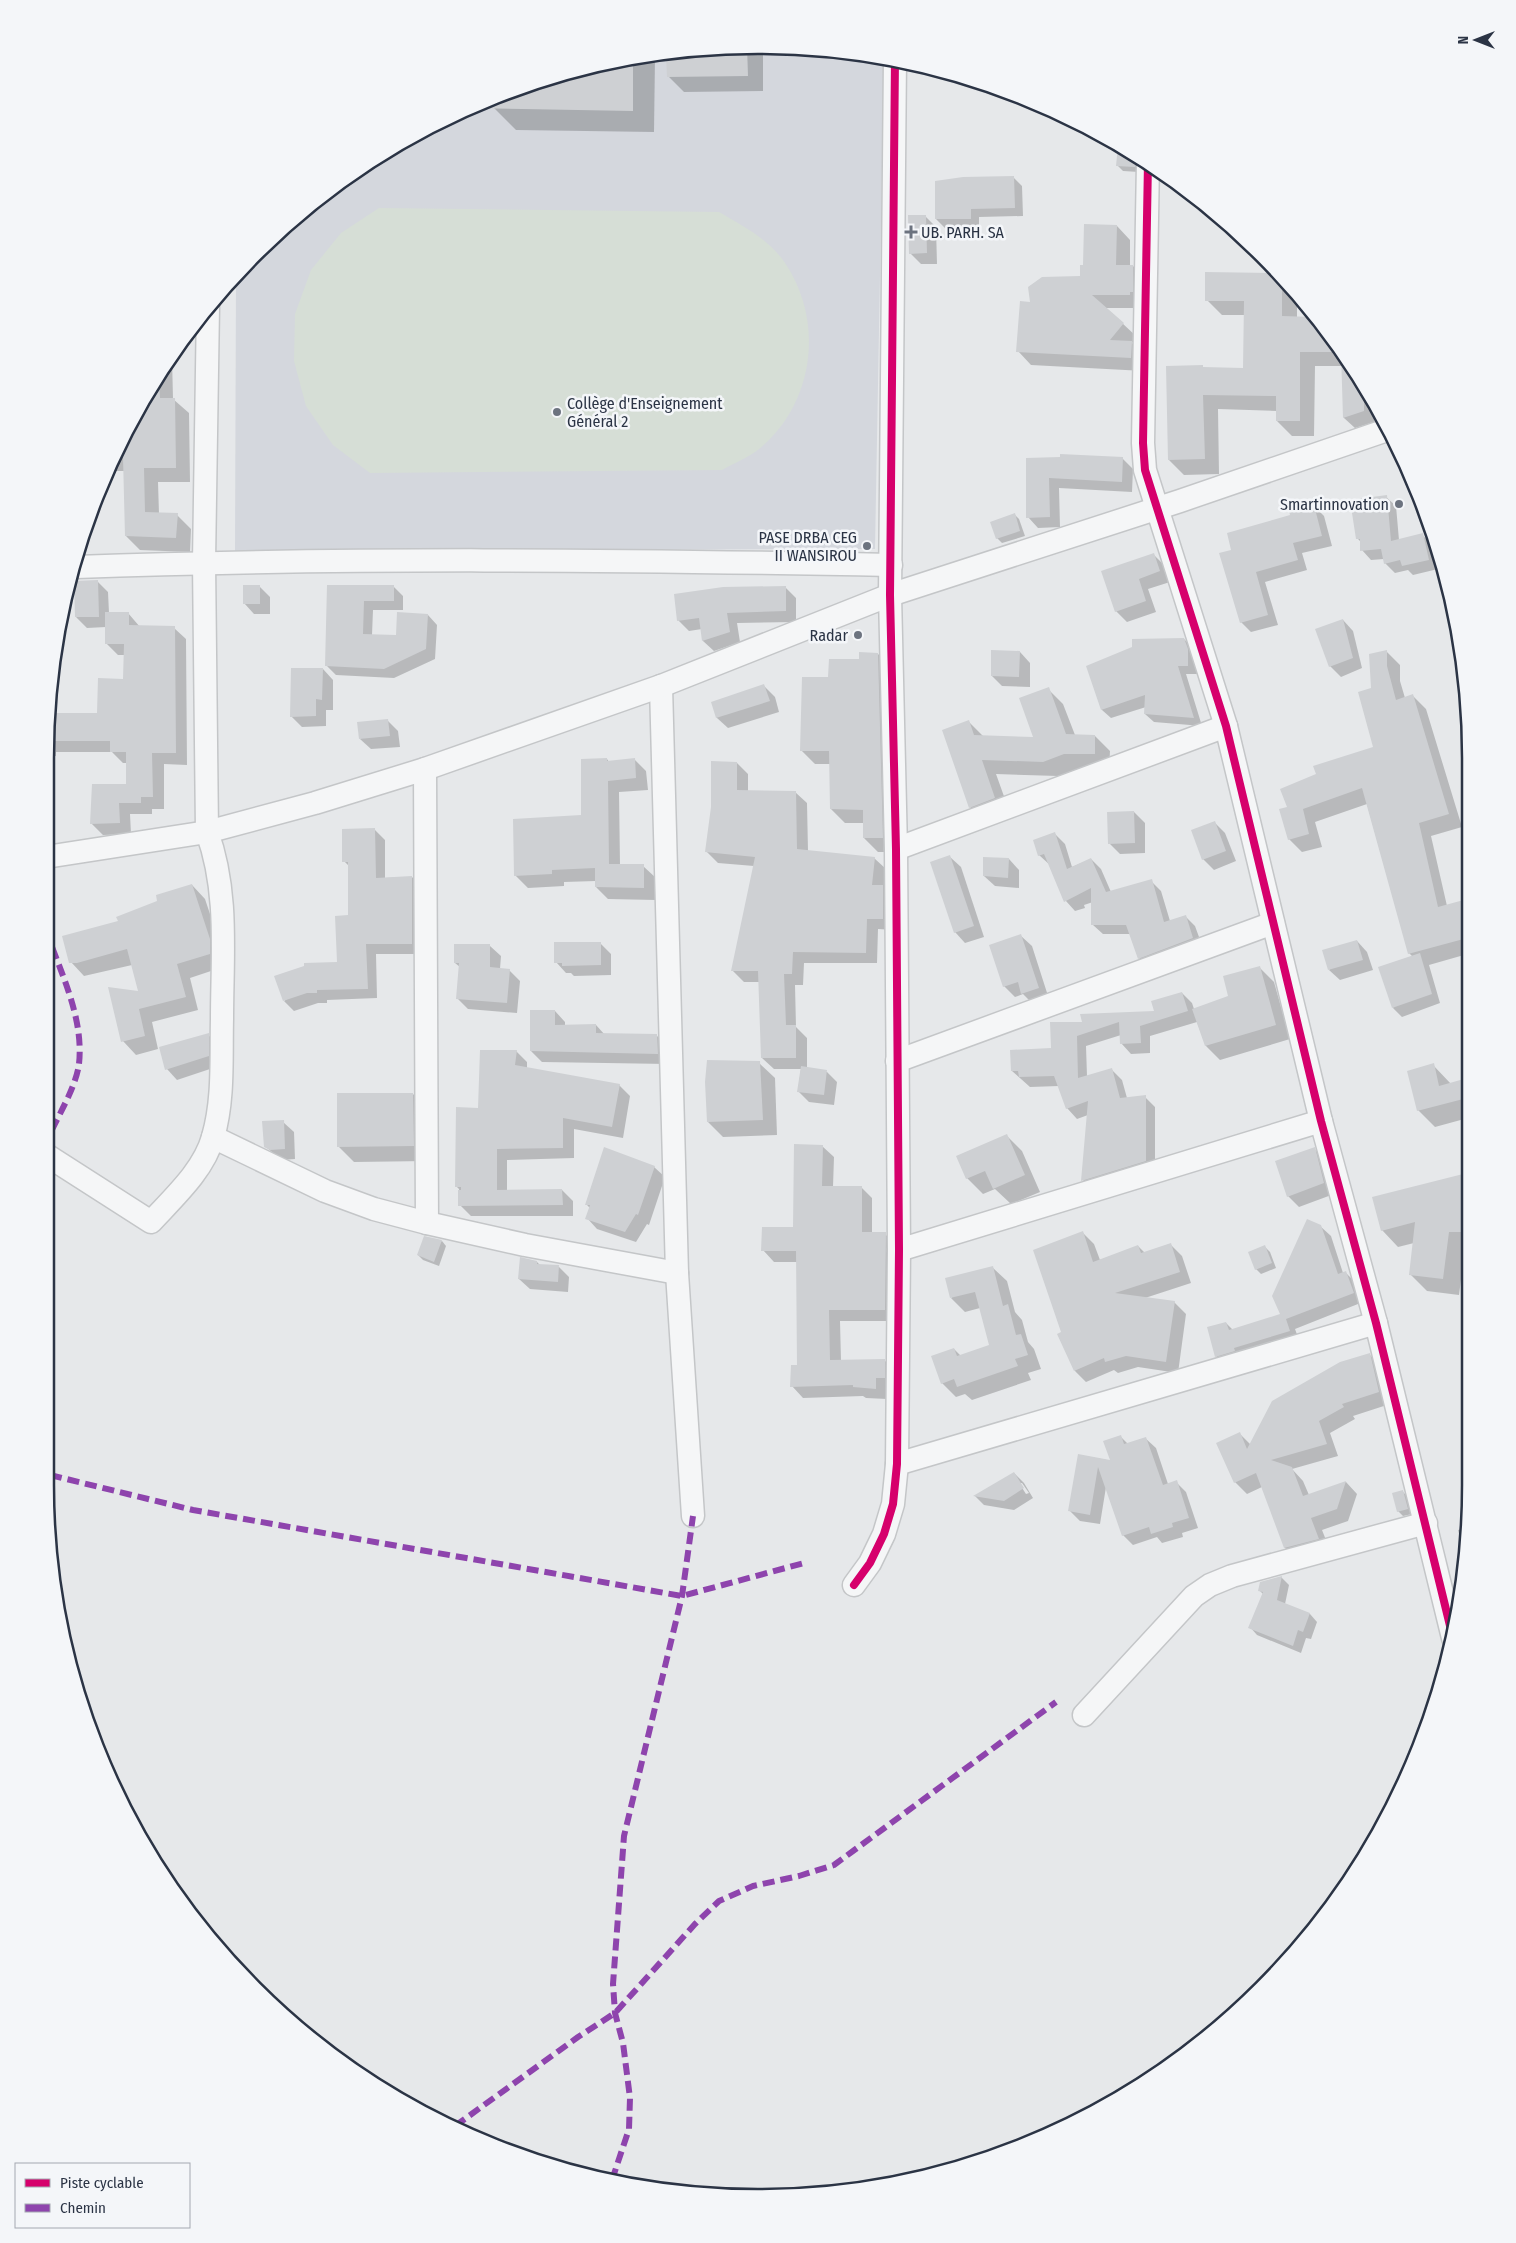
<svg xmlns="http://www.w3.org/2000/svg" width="1516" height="2243" font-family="'Fira Sans Condensed',sans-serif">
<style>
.built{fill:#d4d7dd}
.green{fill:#d6ded6}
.shadow{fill:#0003;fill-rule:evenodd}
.building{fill:#ced0d3}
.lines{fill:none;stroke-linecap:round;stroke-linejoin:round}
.street-casing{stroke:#c4c6c8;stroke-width:25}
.street{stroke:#f5f6f7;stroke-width:22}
.quiet{stroke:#8e44ad;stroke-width:6;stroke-dasharray:12 6;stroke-linecap:butt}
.cycleway-casing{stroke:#f4f6f9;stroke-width:11}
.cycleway{stroke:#d6006c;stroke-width:8}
.poi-dot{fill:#6c737f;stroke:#f4f6f9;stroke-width:2}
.labels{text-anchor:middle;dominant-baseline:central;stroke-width:5;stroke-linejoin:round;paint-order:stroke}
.poi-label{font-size:16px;fill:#2b3445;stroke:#f4f6f9;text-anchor:end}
.rim{fill:none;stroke:#2b3445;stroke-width:2.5}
</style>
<rect width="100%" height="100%" fill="#e6e8ea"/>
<polygon class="built" points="758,45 884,57 875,549 235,551 236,274 254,254 362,165 485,99 619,59"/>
<path class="green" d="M379,208L719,212C743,226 769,239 785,263C825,322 814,404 759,449C748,458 734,463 722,470L370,473L333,445L306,406L294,361L295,314L311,270L341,233Z"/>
<g class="shadow">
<polygon points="754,45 763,54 763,91 684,92 668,76 667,54"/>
<polygon points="652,55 655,58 654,132 516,130 494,108 494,96 619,59"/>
<polygon points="1119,146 1139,157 1139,172 1123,171 1118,166"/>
<polygon points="1013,177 1022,186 1023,216 979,217 979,228 945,228 936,219"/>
<polygon points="925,216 936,227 937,264 921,264 910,253"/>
<polygon points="1117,226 1130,240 1130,266 1133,266 1146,279 1143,308 1106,308 1137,337 1132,343 1144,355 1144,371 1031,365 1018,351 1031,303 1081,278 1084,267"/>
<polygon points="1207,274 1279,274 1297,296 1297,318 1315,318 1351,362 1374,405 1374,422 1355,428 1344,418 1343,366 1315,366 1314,436 1292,436 1277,421 1277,411 1218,409 1219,474 1184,475 1169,460 1204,368 1244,369 1245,315 1222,315 1207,300"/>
<polygon points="172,357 173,399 189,413 190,482 158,482 159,514 177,515 191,529 190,552 140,550 126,536 124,471 109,471 119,442"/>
<polygon points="1061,458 1122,458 1133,469 1132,492 1059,488 1060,527 1038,528 1028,517 1027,459"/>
<polygon points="1386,497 1396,506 1399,540 1422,535 1432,544 1438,569 1413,575 1408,570 1395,573 1385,563 1384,559 1371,560 1362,550 1361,542 1358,539"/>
<polygon points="1314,506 1324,516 1332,546 1302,553 1307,570 1265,582 1278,625 1251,632 1241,622 1232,551 1292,516"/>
<polygon points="1014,514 1019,519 1025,536 1002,543 997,538"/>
<polygon points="1153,554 1164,565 1170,582 1148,589 1156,612 1127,622 1116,611"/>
<polygon points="98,582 108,592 109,613 128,613 140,627 174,628 186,639 187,765 164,764 164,809 152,809 152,814 130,814 131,834 103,835 91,823 127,786 127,763 123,763 112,752 56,752 56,756 49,756 46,841 45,758 49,720 98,714 124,680 125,655 118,655 106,643 106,627 87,628 76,617"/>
<polygon points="259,586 270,597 270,614 254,614 244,603"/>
<polygon points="328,586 393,586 403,596 403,610 373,610 372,635 397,637 428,615 437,625 435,659 394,678 336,675 327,666"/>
<polygon points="785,587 796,598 796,622 737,623 740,642 714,651 703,641 702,629 689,631 678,620"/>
<polygon points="1343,620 1353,631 1362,668 1341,677 1330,666"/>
<polygon points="1184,639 1193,648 1196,658 1197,674 1186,674 1202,726 1154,722 1145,714 1146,707 1111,718 1102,710 1088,667"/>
<polygon points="1386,651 1400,665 1400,681 1405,698 1413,696 1426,709 1462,827 1431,836 1447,906 1471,899 1471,953 1429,965 1440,1003 1402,1017 1393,1008 1413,957 1409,953 1367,804 1315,822 1322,847 1302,852 1289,839 1288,807 1317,774 1375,748 1372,689"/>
<polygon points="1020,652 1030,663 1030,687 1002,686 992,676"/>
<polygon points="878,654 892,668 896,852 878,852 864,838 864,823 845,823 831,809 830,764 815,764 801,750 860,660"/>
<polygon points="323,669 333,680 333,710 326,710 326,726 302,727 291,716"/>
<polygon points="764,686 775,697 779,712 728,728 717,718 713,703"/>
<polygon points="1048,689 1063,704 1075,735 1095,736 1110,751 1109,769 1080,769 1058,776 996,774 1010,813 985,822 970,807 969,722 984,737 1035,738"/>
<polygon points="387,720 398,731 400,747 371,749 360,739"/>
<polygon points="607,759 609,762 634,759 646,771 648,790 619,792 620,865 643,866 656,878 656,900 608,899 596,887 596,881 564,882 564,886 528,888 515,875 582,816"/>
<polygon points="737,763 748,774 748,791 795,792 807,803 808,851 874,858 886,869 884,887 894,897 894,930 878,929 877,963 804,963 803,985 795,985 796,1027 807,1038 807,1069 827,1072 837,1082 834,1105 809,1102 798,1091 801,1069 774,1069 762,1058 760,982 744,982 732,970 754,866 718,863 706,851"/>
<polygon points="1134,812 1145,823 1145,853 1120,854 1109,843"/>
<polygon points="1214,822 1225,833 1236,861 1214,870 1203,859"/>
<polygon points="375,830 385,840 385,878 412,877 422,887 422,954 376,954 377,998 327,1000 327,1003 318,1003 294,1011 284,1001 338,964 349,917 349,866 344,861"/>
<polygon points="1055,834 1065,844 1072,867 1091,859 1101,869 1111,892 1151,881 1161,891 1170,921 1185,916 1195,926 1203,948 1149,968 1139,958 1131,934 1103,934 1093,925 1093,902 1084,905 1085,908 1075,911 1066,901 1050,865 1039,855"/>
<polygon points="950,857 961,867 984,937 965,943 955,932"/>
<polygon points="1009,859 1019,870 1019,888 995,886 984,876"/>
<polygon points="192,885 205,899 223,953 223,967 190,978 198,1010 152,1022 158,1049 136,1055 123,1041 139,992 132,965 84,976 71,962 120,922"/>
<polygon points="1021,936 1032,946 1049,999 1033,1004 1023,994 1015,997 1004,986"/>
<polygon points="1357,941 1367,952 1373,970 1340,980 1329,970"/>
<polygon points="600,943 611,954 611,975 574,976 571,973 566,973 556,962"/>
<polygon points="490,946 501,956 500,969 509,970 520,981 517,1013 468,1009 458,999 460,967 455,963"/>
<polygon points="1260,968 1274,982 1290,1039 1220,1060 1206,1046 1197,1022 1150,1036 1150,1053 1131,1054 1121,1043 1121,1035 1086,1046 1087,1076 1112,1070 1122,1080 1127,1098 1145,1097 1155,1107 1155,1171 1093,1190 1083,1180 1088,1115 1077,1119 1067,1108 1059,1086 1030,1087 1012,1071 1052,1049 1084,1023 1155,1012 1182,993 1192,1003 1194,1009 1230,997"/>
<polygon points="555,1011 565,1022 565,1026 596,1025 605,1035 657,1036 668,1046 668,1064 542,1062 531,1051"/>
<polygon points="208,1035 219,1045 219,1066 177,1080 167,1069"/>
<polygon points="516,1051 527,1062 527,1069 619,1085 630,1096 623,1138 574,1129 574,1158 507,1160 507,1191 562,1190 573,1201 573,1216 471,1216 460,1205 459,1189 456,1186 479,1109"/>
<polygon points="759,1063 775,1078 777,1135 723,1137 708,1122"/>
<polygon points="1433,1065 1451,1084 1471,1078 1471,1130 1468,1118 1435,1127 1418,1110"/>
<polygon points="413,1094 428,1109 428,1161 354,1162 339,1147"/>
<polygon points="283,1122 294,1132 295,1159 281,1160 265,1146"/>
<polygon points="1471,1132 1471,1248 1465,1248 1459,1295 1427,1291 1410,1274 1414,1243 1398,1247 1382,1230 1471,1173 1462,1134"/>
<polygon points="1006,1135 1022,1151 1040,1192 1011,1204 995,1189 983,1194 967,1178"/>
<polygon points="822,1146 834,1157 833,1187 861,1187 872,1198 872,1233 885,1234 896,1245 896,1321 840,1321 841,1361 884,1360 896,1371 887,1399 866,1398 863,1396 803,1398 792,1386 799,1366 797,1262 774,1262 763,1250 795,1228"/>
<polygon points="1314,1149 1325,1159 1334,1194 1299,1207 1288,1196"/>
<polygon points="654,1167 665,1177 649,1225 647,1224 636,1242 597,1229 587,1218 590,1208 587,1205"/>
<polygon points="1320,1226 1331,1236 1343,1273 1345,1272 1355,1282 1363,1302 1295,1329 1299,1340 1226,1366 1216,1356 1226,1323 1233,1330 1282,1315"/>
<polygon points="1083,1233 1094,1244 1100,1260 1138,1246 1145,1253 1170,1244 1182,1256 1191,1283 1145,1298 1174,1302 1186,1314 1178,1373 1138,1367 1118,1373 1114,1370 1086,1382 1075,1371 1063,1333"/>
<polygon points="442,1241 446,1246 439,1266 423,1260 418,1255"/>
<polygon points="1265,1247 1270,1252 1276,1268 1261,1274 1256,1269"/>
<polygon points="537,1262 540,1265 559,1267 569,1277 568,1292 530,1289 519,1279"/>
<polygon points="993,1268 1007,1281 1015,1312 1022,1320 1028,1342 1034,1349 1041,1369 1028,1373 1031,1380 972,1400 965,1394 956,1397 942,1383 954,1349 961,1356 990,1346 980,1308 965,1312 951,1298"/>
<polygon points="1370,1355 1381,1366 1390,1404 1353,1416 1355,1419 1330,1433 1338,1456 1292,1469 1303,1481 1309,1495 1346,1482 1357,1494 1348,1521 1322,1530 1330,1550 1297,1559 1285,1548 1262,1487 1247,1494 1235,1482 1239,1433 1251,1445"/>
<polygon points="1121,1437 1128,1444 1145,1438 1156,1448 1168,1484 1176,1482 1186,1492 1198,1528 1182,1533 1183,1537 1162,1543 1157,1537 1133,1545 1123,1535 1106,1487 1100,1524 1080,1521 1070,1511 1079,1455 1112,1461"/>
<path d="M1014,1473L1024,1483L1033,1498L1014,1510L984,1505L975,1496ZM1019,1483H1022L1029,1493L1026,1494Z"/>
<polygon points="1403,1492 1408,1497 1412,1514 1403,1516 1398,1511"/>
<polygon points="1467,1528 1464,1554 1458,1530"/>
<polygon points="1281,1577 1289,1585 1285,1604 1310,1614 1317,1622 1311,1639 1306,1638 1301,1653 1257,1635 1250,1627 1263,1594 1259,1590"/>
</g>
<g class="building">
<polygon points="747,46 748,76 667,77 666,54"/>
<polygon points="633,57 633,111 468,108 485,99 619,59"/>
<polygon points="1118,146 1137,156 1135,167 1116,166"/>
<polygon points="1014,176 1015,208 971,209 971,219 935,219 935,181 963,177"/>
<polygon points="908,215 926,215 927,253 909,254"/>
<polygon points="1084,224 1117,225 1116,265 1133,265 1133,292 1130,292 1130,295 1092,295 1124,323 1110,340 1132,341 1131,358 1016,352 1020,301 1030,302 1028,287 1042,277 1080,276 1080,265 1083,265"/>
<polygon points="1205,272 1278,273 1282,279 1282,316 1314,317 1351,362 1364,386 1364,411 1343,418 1341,352 1300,352 1300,421 1276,421 1276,396 1203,395 1205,459 1168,460 1166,366 1203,365 1203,367 1243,368 1244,301 1205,301"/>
<polygon points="159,377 160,398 175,398 176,468 144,468 145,512 178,513 176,538 125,536 123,457 114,457 119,442"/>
<polygon points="1060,454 1123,457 1122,482 1049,478 1050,517 1026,518 1026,458 1060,457"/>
<polygon points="1387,495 1391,541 1423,533 1429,560 1402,566 1400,560 1384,564 1381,549 1360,551 1360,539 1356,539 1350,500"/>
<polygon points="1314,505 1322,536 1293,543 1298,560 1256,572 1268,615 1240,623 1219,553 1231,550 1227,533 1290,515 1289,511"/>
<polygon points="1015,513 1020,531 996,539 990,522"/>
<polygon points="1154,553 1160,571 1139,579 1146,601 1115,612 1101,571"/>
<polygon points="98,580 99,617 75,617 74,581"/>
<rect x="243" y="585" width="17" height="19"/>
<polygon points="327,585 394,585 394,601 364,601 363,634 396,635 397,612 428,614 426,649 384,669 325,666"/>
<polygon points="786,586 786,611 727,613 730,632 702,641 699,618 677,621 674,594 723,587"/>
<polygon points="105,612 129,612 129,625 175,626 176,753 152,753 153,797 141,797 141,803 119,803 120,823 90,824 92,784 126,784 126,752 110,752 110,741 55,741 55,713 97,713 98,678 123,679 124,644 105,644"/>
<polygon points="1343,619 1353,658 1329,667 1315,629"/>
<polygon points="1184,638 1188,649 1188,666 1178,666 1194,718 1144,714 1145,695 1101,710 1086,666 1132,647 1132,639"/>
<polygon points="991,650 1020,651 1019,677 991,676"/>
<polygon points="1387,650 1387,666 1396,700 1413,694 1449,814 1419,823 1438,907 1471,898 1471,937 1408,954 1362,788 1303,809 1309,834 1288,840 1279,809 1287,807 1280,789 1316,774 1313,766 1373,747 1358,692 1371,688 1369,654"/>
<polygon points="859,652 878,653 883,838 863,838 863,810 830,809 829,751 800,751 802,677 828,677 829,659 859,659"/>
<polygon points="291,668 323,668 322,700 316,699 316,716 290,717"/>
<polygon points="764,684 770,701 716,718 711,702"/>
<polygon points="1049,687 1066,734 1095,735 1095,754 1064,754 1043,762 982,760 995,798 969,808 942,730 969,720 974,735 1033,737 1019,698"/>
<polygon points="388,719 390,736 359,739 357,722"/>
<polygon points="607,758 607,761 635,758 636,778 608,781 609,864 644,864 644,888 595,887 595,868 552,870 552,874 514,876 513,819 581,815 581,759"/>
<polygon points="711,761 737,762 737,790 796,791 797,849 875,857 872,885 883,885 883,919 867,919 866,953 793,952 792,974 784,974 786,1025 796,1025 796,1058 761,1058 758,971 731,971 755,857 705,852 711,807"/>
<polygon points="1134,811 1135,843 1108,844 1107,812"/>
<polygon points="1215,821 1226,851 1202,860 1191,830"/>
<polygon points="375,828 376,878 412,876 412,944 366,944 368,989 317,990 317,993 307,993 283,1001 274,976 304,966 304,963 337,962 335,916 348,915 348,862 342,862 342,829"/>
<polygon points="1055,832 1067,869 1091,858 1106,892 1152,879 1164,922 1186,915 1193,938 1138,959 1126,925 1091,925 1091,888 1064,902 1044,854 1038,856 1033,840"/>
<polygon points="950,855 974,926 954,933 930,862"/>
<polygon points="983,857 1009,858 1008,878 983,876"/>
<polygon points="192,884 210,939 210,954 177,964 186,997 139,1009 145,1036 121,1042 108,987 138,991 127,949 77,963 69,963 62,936 118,921 116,917 157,901 156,895"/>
<polygon points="1021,934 1039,988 1021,994 1018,982 1003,987 989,945"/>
<polygon points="1357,940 1363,960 1328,970 1322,950"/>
<polygon points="554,942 601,942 601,965 562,966 562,963 554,963"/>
<polygon points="454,944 490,944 490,967 510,969 507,1003 456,999 459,963 454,963"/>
<polygon points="1420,953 1432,994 1392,1008 1378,967"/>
<polygon points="1260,966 1276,1025 1205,1046 1192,1009 1228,996 1223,976"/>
<polygon points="1182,992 1188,1011 1140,1026 1141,1043 1120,1044 1119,1022 1077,1036 1078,1078 1112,1068 1120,1098 1146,1095 1146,1161 1081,1181 1088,1101 1066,1109 1054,1076 1019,1077 1018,1071 1011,1071 1010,1050 1051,1048 1050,1022 1082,1022 1080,1014 1154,1011 1151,1001"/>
<polygon points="530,1010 555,1010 555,1025 596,1024 596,1033 657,1034 658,1054 530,1051"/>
<polygon points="209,1033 209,1056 165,1070 159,1047"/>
<polygon points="480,1050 517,1050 515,1065 620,1084 612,1127 563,1118 563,1148 497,1149 497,1190 562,1189 563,1205 458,1206 458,1190 461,1190 461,1187 455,1187 456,1107 478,1108"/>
<polygon points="707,1060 760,1061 763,1120 707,1122 705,1082"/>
<polygon points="1434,1063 1439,1086 1471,1077 1471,1097 1417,1111 1407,1071"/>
<polygon points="801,1066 827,1070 824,1095 797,1092"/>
<polygon points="337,1093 413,1093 414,1146 337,1147"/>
<polygon points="284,1120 285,1149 270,1150 264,1147 262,1121"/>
<polygon points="1007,1134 1025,1175 993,1189 985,1171 966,1179 956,1156"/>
<polygon points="794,1144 823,1145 822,1186 862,1186 862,1232 886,1232 885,1310 829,1310 830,1360 885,1359 885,1378 876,1378 876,1389 853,1387 853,1385 790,1387 791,1365 797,1365 796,1251 761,1251 762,1227 793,1227"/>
<polygon points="604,1147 655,1166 638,1215 636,1214 625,1232 585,1219 590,1205 585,1205"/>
<polygon points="1315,1147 1324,1183 1287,1197 1275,1161"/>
<polygon points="1471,1172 1471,1232 1449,1232 1443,1279 1409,1275 1415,1222 1381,1231 1372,1197"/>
<polygon points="1307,1219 1321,1225 1338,1274 1346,1271 1354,1293 1286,1319 1290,1331 1234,1348 1235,1351 1215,1357 1207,1327 1226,1322 1229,1330 1280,1314 1272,1296"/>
<polygon points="1083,1231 1093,1262 1138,1245 1141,1253 1171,1243 1180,1272 1115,1293 1175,1301 1166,1362 1126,1356 1105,1362 1104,1358 1074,1371 1057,1334 1061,1332 1033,1250"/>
<polygon points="424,1236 442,1240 434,1262 417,1255"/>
<polygon points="1265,1245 1272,1263 1255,1270 1248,1252"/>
<polygon points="520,1257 537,1261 537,1264 559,1265 558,1282 518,1279"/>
<polygon points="993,1266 1003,1306 1008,1304 1016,1335 1021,1334 1028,1355 1015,1359 1018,1366 957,1387 954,1379 941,1384 931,1356 954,1348 957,1356 989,1345 975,1292 950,1298 945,1278"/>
<polygon points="1370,1353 1379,1392 1342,1404 1344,1407 1319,1421 1327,1444 1271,1460 1292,1467 1303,1496 1346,1481 1337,1509 1311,1518 1319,1539 1284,1548 1256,1473 1234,1483 1216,1443 1240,1432 1247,1449 1272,1401 1340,1362"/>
<polygon points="1121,1435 1124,1444 1146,1437 1163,1485 1177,1480 1189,1518 1172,1523 1173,1527 1151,1534 1149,1527 1122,1536 1098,1467 1090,1515 1068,1511 1078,1454 1110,1460 1103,1441"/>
<polygon points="1014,1472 1024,1488 1004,1501 973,1496"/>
<polygon points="1403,1490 1408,1509 1397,1512 1392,1493"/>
<polygon points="1282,1576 1277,1600 1310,1613 1303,1632 1298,1630 1293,1646 1248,1628 1263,1592 1258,1591 1260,1582"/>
</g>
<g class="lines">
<defs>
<g id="street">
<polyline points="1148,162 1143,443 1145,470 1226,726 1321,1121 1376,1323 1453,1638"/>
<path d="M76,567C348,557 620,560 891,565"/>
<polyline points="661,686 677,1273 693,1516"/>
<polyline points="425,769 427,1223"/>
<polyline points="896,849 1226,726"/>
<polyline points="46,857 207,832 315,803 425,769 661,686 890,595 1180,501 1387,430"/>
<polyline points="897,1061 1273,923"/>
<polyline points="213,1137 325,1191 374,1209 427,1223 525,1245 677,1273"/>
<path d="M48,1156L151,1222C174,1197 204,1170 213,1137C224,1099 221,1058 222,1019C222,956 229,892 207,832L204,562L208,306"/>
<polyline points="899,1250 1321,1121"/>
<polyline points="897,1464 1376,1323"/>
<polyline points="854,1585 870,1563 884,1534 893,1504 897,1464 899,1250 896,849 890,595 895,58"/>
<polyline points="1084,1715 1194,1596 1210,1585 1232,1576 1426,1523"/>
</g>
</defs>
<use href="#street" class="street-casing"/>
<use href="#street" class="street"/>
<g class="quiet">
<path d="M46,931C61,973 84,1018 79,1064C76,1087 58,1116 48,1138"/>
<polyline points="50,1475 193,1510 682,1596 804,1563"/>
<polyline points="455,2126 578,2037 615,2013 695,1924 719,1901 753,1886 799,1876 834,1865 1056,1702"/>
<polyline points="612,2180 629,2129 630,2098 623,2043 615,2013 613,1984 624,1836 682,1596 693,1516"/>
</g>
<defs>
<g id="cycleway">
<polyline points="1148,162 1143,443 1145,470 1226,726 1321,1121 1376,1323 1453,1638"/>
<polyline points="854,1585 870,1563 884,1534 893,1504 897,1464 899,1250 896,849 890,595 895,58"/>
</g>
</defs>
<use href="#cycleway" class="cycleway-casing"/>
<use href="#cycleway" class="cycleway"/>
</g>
<g class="poi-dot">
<path d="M908.5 224.5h5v5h5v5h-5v5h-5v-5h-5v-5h5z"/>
<circle cx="557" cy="412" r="5"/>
<circle cx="1399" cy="504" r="5"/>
<circle cx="867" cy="546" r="5"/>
<circle cx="858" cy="635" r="5"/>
</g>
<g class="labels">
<g class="poi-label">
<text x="921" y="232" text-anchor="start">UB. PARH. SA</text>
<text x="567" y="403" text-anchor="start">Collège d'Enseignement<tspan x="567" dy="18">Général 2</tspan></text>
<text x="1389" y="504">Smartinnovation</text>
<text x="857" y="537">PASE DRBA CEG<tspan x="857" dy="18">II WANSIROU</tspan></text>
<text x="848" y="635">Radar</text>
</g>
</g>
<path d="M0 0H1516V2243H0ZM758 54H758A704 704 0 0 1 1462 758V1485A704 704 0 0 1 758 2189H758A704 704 0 0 1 54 1485V758A704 704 0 0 1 758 54Z" fill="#f4f6f9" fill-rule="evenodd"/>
<path class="rim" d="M758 54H758A704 704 0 0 1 1462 758V1485A704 704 0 0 1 758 2189H758A704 704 0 0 1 54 1485V758A704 704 0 0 1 758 54Z"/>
<rect x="15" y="2163" width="175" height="65" fill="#f4f6f9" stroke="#a4a8b1"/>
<rect x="25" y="2179" width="25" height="8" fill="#d6006c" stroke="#a4a8b1"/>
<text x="60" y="2188" font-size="15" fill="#2b3445">Piste cyclable</text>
<rect x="25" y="2204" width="25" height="8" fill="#8e44ad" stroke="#a4a8b1"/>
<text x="60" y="2213" font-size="15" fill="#2b3445">Chemin</text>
<g transform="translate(1476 40) rotate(270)" stroke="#f4f6f9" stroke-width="4" paint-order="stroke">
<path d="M0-4L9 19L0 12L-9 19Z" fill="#2b3445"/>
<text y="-8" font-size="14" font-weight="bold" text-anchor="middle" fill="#2b3445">N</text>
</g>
</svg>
